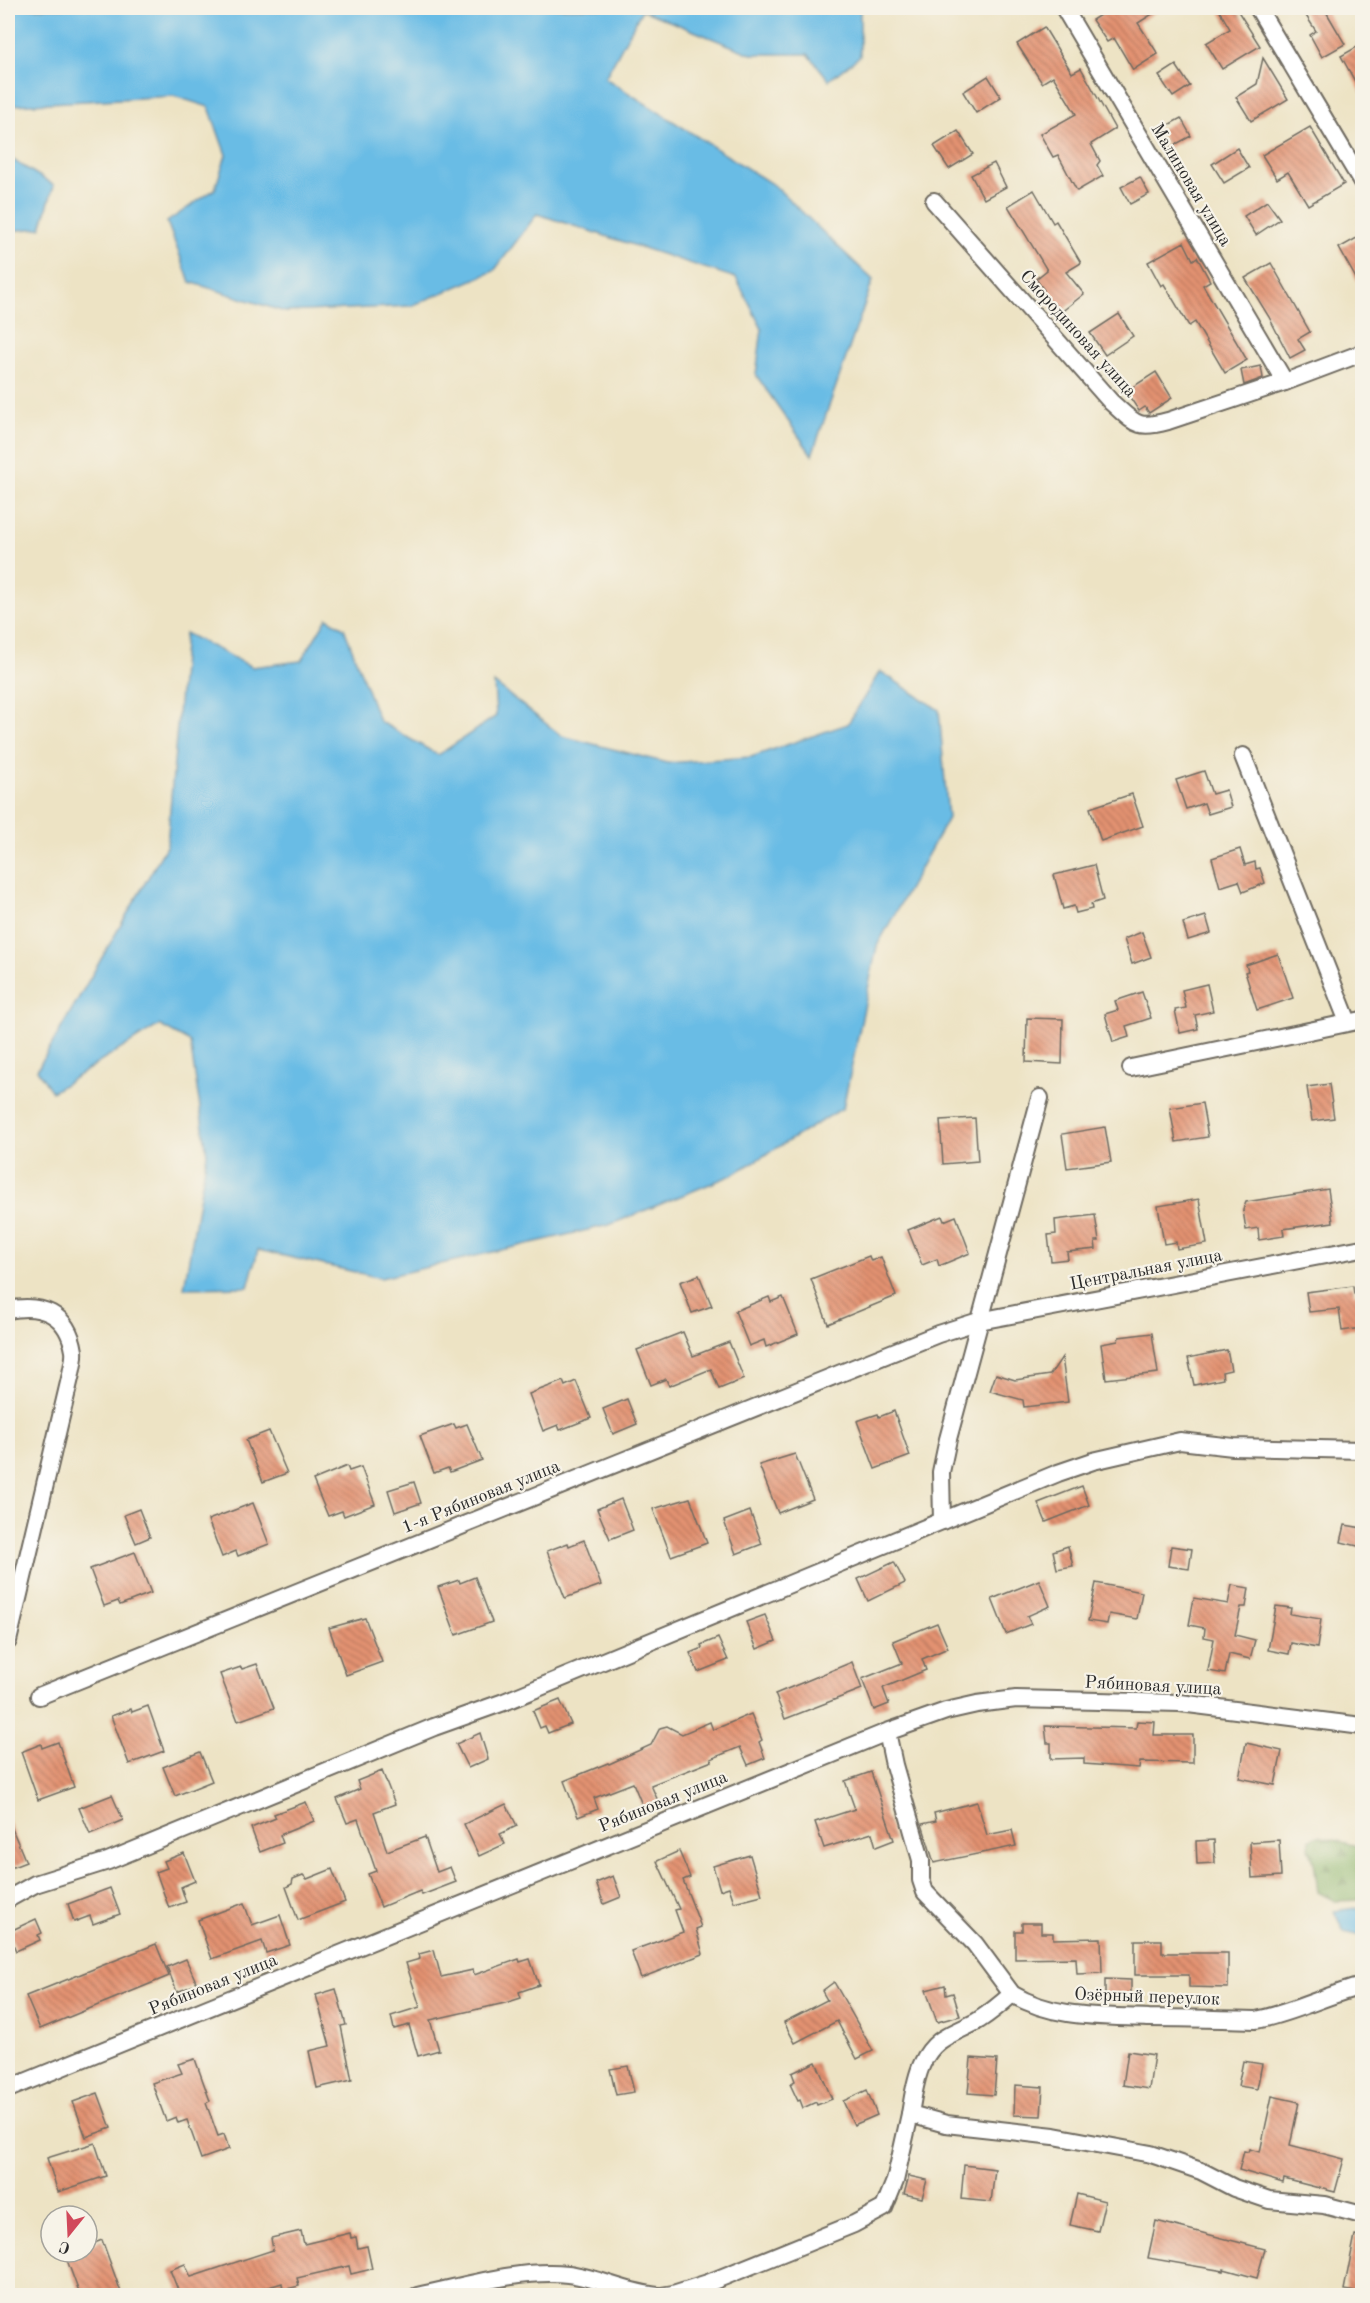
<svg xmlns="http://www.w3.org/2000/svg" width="1370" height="2303" font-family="'Old Standard TT',serif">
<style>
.forest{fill:url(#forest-firs);stroke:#5c704c;stroke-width:1.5}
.water{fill:#69bce5;stroke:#4a7488;stroke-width:1.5}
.building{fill:url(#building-back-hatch)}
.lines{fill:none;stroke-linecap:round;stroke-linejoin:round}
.minor-casing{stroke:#6f6b61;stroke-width:20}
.minor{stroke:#fff;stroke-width:16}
.labels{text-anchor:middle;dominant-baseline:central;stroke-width:4.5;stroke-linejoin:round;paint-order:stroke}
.street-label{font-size:18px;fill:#2b2b2b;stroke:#f7f3e8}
</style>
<defs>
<pattern id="forest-firs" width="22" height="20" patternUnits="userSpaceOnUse" patternTransform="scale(1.5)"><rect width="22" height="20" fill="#8eb66c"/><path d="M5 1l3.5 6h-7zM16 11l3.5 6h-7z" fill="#749459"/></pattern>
<pattern id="building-back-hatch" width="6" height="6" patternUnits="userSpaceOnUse" patternTransform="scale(1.5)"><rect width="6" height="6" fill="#e39271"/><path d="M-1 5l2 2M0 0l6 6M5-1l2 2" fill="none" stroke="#b8775d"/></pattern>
</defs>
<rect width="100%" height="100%" fill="#f7f3e8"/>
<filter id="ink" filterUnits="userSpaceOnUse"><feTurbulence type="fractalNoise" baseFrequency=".0167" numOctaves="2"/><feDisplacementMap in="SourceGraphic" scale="12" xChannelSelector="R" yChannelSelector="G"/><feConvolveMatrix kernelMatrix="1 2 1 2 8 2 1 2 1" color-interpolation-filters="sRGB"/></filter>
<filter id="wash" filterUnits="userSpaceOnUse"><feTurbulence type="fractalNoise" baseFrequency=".008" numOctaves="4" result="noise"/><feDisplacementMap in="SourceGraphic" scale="24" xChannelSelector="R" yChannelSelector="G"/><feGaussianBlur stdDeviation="1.35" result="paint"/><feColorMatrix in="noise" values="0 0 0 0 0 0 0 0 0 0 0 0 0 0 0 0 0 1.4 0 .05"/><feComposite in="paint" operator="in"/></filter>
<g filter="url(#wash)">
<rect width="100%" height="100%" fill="#ede3c4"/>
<polygon class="forest" points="1319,1836 1362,1847 1362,1900 1335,1901 1318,1892 1314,1862 1309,1849 1310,1839"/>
<g class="water">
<polygon points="8,8 860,8 860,56 829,80 808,54 751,54 642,10 605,78 775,186 873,280 812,455 756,375 762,329 736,278 537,214 494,271 411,306 285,312 190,282 167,222 215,189 226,155 209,107 174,96 14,105 8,132"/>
<polygon points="8,157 54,185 41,228 8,231"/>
<polygon points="327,618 344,628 379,721 438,755 496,716 494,683 562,736 667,763 751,757 848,724 880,671 939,710 948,818 877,946 843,1108 732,1175 609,1225 381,1278 258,1250 248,1287 184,1288 207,1154 190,1042 159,1025 52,1092 37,1070 167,845 185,633 252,667 301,661"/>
<polygon points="1362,1907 1362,1936 1344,1932 1334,1911"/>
</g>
<g id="blocks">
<g class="building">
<polygon points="1111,8 1162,8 1138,23 1158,54 1133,70 1114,38 1107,42 1092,20"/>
<polygon points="1218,8 1236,8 1260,46 1222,69 1206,43 1230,29"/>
<polygon points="1301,8 1324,8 1345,44 1322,57 1310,35 1316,31"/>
<polygon points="1044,27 1072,73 1081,68 1115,129 1091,144 1100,161 1097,165 1103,176 1077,191 1058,155 1053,157 1040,134 1076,114 1053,76 1042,83 1017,44"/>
<polygon points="1362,44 1362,94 1341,56"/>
<polygon points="1263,58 1288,99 1251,121 1236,97 1257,84"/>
<polygon points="1176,65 1190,86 1173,97 1159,76"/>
<polygon points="988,76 1001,97 976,113 963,92"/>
<polygon points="1181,118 1191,136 1169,148 1159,130"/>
<polygon points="1310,127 1344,184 1308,205 1288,172 1277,179 1262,155"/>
<polygon points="958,131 973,154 949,169 934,146"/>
<polygon points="1237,148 1249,168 1224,183 1212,164"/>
<polygon points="994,163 1006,187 984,199 971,175"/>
<polygon points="1140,177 1149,194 1130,204 1121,187"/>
<polygon points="1034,190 1053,223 1056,221 1081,263 1066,272 1084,294 1060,313 1054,304 1050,307 1040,293 1044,290 1036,279 1047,270 1008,206"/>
<polygon points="1267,201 1280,219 1256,235 1244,216"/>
<polygon points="1362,235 1362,289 1339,248"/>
<polygon points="1184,242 1193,260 1197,257 1210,281 1203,285 1247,360 1225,373 1195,322 1189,326 1164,284 1161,286 1148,262"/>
<polygon points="1271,263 1310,332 1298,339 1305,350 1290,358 1269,317 1245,278"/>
<polygon points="1119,314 1133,336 1105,355 1090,333"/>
<polygon points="1261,366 1263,378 1244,385 1241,370"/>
<polygon points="1156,372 1172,398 1149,413 1145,407 1139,411 1127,393 1132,390 1131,388"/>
<polygon points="1204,771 1212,794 1226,790 1231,807 1208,814 1204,803 1186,809 1176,780"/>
<polygon points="1132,794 1143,826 1101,841 1090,808"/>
<polygon points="1240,849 1245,865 1255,862 1256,869 1260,868 1265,883 1243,892 1239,881 1220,887 1212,858"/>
<polygon points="1094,865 1103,900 1091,904 1092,909 1076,913 1074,906 1063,909 1054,875"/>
<polygon points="1206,916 1211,933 1188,940 1183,923"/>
<polygon points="1142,932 1151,957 1132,964 1124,939"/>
<polygon points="1278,954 1293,998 1257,1010 1245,972 1248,971 1246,965"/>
<polygon points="1207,984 1213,1011 1195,1015 1198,1029 1180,1033 1175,1010 1186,1008 1182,990"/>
<polygon points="1142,992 1151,1018 1126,1026 1129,1037 1113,1042 1105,1014 1118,1010 1115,1001"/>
<polygon points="1027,1018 1063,1019 1062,1064 1026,1062"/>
<polygon points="1329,1084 1334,1118 1312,1121 1307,1087"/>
<polygon points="1202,1103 1208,1137 1176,1142 1170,1108"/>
<polygon points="975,1118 978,1161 943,1164 940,1120"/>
<polygon points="1105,1127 1111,1162 1067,1168 1062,1134"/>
<polygon points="1328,1189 1333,1222 1283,1229 1284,1236 1259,1240 1258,1228 1246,1230 1243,1210 1246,1202"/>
<polygon points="1199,1199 1207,1244 1177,1249 1176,1242 1164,1244 1158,1206"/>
<polygon points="1095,1215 1099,1241 1095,1241 1096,1249 1067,1252 1068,1259 1051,1261 1048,1235 1056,1234 1055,1220"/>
<polygon points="942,1216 944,1221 956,1216 970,1253 939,1266 937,1259 922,1265 908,1230"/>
<polygon points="869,1256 871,1261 881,1257 896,1296 828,1324 811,1279"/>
<polygon points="699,1275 712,1306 692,1313 680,1282"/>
<polygon points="1353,1286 1354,1294 1362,1293 1362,1328 1342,1331 1339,1309 1309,1312 1306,1292"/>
<polygon points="769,1297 771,1302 783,1297 798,1334 766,1347 764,1340 749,1346 735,1311"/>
<polygon points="683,1332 693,1356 729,1342 744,1379 719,1389 711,1369 669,1386 666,1379 651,1385 637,1350"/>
<polygon points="1152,1333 1158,1373 1106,1379 1101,1344 1118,1341 1119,1337"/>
<polygon points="1227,1350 1231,1370 1222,1372 1223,1379 1194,1385 1188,1358"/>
<polygon points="1062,1357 1068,1402 1024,1407 1023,1400 990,1391 996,1374 1015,1380 1050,1375"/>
<polygon points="563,1381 565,1386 576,1381 591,1418 560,1430 558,1425 543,1431 529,1394"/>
<polygon points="627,1399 637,1424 613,1434 603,1409"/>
<polygon points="894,1411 910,1456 875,1469 857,1421 878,1414 879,1417"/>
<polygon points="454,1424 456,1428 467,1424 482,1460 450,1472 448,1468 434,1473 420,1436"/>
<polygon points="269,1431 287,1473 263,1482 246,1440"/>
<polygon points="795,1454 813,1499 778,1513 759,1465"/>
<polygon points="347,1466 349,1471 361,1467 375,1504 344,1516 342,1511 328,1516 313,1480"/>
<polygon points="414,1482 421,1503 395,1512 388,1490"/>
<polygon points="1082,1486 1089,1505 1046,1522 1038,1503"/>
<polygon points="690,1498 707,1543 671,1556 653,1509"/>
<polygon points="621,1499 633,1530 610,1539 597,1509"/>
<polygon points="253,1503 269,1544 238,1556 236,1551 222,1557 208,1520"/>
<polygon points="139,1509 150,1537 136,1543 124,1515"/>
<polygon points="750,1511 762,1544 736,1554 724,1521"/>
<polygon points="1345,1525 1362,1528 1362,1547 1341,1542"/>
<polygon points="584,1540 601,1585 565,1598 547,1551 568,1543 569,1546"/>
<polygon points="1068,1546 1073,1566 1057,1569 1053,1551"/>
<polygon points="1171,1546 1192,1549 1189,1569 1168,1566"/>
<polygon points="135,1552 151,1593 120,1605 118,1601 104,1606 90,1569"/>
<polygon points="894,1562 905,1583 868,1601 858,1579"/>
<polygon points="475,1577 492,1622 456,1635 438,1587 459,1580 460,1583"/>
<polygon points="1039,1580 1050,1606 1027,1616 1031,1624 1006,1634 992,1599"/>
<polygon points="1096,1583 1142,1592 1137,1619 1109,1614 1107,1624 1088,1621"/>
<polygon points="1232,1585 1249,1588 1246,1607 1241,1607 1235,1635 1255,1640 1250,1659 1229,1654 1225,1674 1208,1671 1214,1639 1204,1637 1205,1628 1189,1625 1194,1598 1228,1604"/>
<polygon points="1276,1606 1291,1608 1290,1614 1321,1619 1317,1648 1291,1643 1289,1654 1268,1650"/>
<polygon points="765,1615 776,1641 757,1649 746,1622"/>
<polygon points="365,1618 382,1662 346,1675 329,1628"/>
<polygon points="937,1623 948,1648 922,1659 926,1670 883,1688 889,1704 874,1710 862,1679 902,1663 893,1641"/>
<polygon points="718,1638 728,1660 698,1672 690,1653 702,1648 701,1645"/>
<polygon points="852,1662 862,1689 785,1719 775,1694"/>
<polygon points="257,1664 274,1708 238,1721 220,1674 241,1667 242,1669"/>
<polygon points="560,1700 571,1724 548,1733 545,1726 540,1728 533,1711"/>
<polygon points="148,1706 164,1751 129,1764 111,1716 131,1709 132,1712"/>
<polygon points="751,1714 762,1740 759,1742 765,1758 748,1765 740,1747 711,1759 712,1761 651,1785 658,1801 643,1807 633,1783 594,1798 598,1809 578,1817 564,1781 608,1763 609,1764 651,1745 660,1728 667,1726 682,1734 710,1722 713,1730"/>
<polygon points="1137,1721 1155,1722 1154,1735 1193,1735 1193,1763 1140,1762 1139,1768 1084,1764 1084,1758 1051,1759 1051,1743 1047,1743 1045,1726 1136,1728"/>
<polygon points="480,1733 488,1759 468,1768 456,1744"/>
<polygon points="58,1742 74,1787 38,1800 21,1752 41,1744 42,1748"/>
<polygon points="1246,1743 1282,1751 1275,1785 1239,1778"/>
<polygon points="200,1752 212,1781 175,1796 163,1767"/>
<polygon points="382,1771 395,1804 374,1812 387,1851 425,1837 437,1872 450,1867 456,1882 422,1895 420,1891 381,1907 368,1874 376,1871 358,1819 347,1823 337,1799 360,1789 357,1781"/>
<polygon points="871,1772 894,1840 876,1847 872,1833 824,1848 815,1822 855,1809 845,1781"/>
<polygon points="112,1795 123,1820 90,1834 79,1808"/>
<polygon points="306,1802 314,1821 280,1835 283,1843 260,1852 251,1828 276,1818 274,1814"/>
<polygon points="977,1802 987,1835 1012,1830 1016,1846 934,1863 922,1824 936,1821 934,1813"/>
<polygon points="506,1804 517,1826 500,1834 505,1844 479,1856 464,1824"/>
<polygon points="8,1819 26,1862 8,1869"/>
<polygon points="1214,1840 1215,1863 1197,1864 1196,1841"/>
<polygon points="1279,1840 1281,1876 1252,1878 1250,1842"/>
<polygon points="679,1851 690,1877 683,1880 701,1927 696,1929 703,1954 641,1978 631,1951 683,1932 675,1910 679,1909 657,1861"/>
<polygon points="184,1853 195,1881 181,1887 186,1902 169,1908 156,1872 167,1868 164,1861"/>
<polygon points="750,1855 762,1895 734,1902 729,1887 720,1890 713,1866"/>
<polygon points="332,1869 345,1902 298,1920 286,1887 292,1884 293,1879 303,1875 307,1879"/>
<polygon points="613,1876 621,1897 604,1904 596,1883"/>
<polygon points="110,1888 120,1914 93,1924 90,1916 74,1922 68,1904"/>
<polygon points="244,1903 252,1925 280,1915 290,1945 266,1953 262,1941 212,1959 198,1920"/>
<polygon points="36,1919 42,1933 38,1935 40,1940 16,1951 8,1932"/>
<polygon points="1022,1923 1041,1923 1041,1933 1053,1933 1053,1939 1101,1938 1102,1973 1077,1974 1076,1958 1015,1959 1015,1931 1022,1931"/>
<polygon points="1135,1940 1162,1940 1162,1953 1228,1953 1228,1988 1189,1987 1189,1975 1135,1975"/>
<polygon points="156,1944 169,1976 40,2029 26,1996"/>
<polygon points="434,1950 441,1977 473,1970 474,1975 519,1959 520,1962 530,1959 539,1985 519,1992 521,1998 505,2003 430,2020 439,2050 418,2056 409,2025 394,2029 391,2016 420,2007 406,1963 420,1959 419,1954"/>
<polygon points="186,1959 197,1984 177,1992 167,1967"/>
<polygon points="1105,1979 1131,1980 1131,1999 1105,1998"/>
<polygon points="834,1982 873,2051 857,2059 837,2021 795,2043 784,2022 827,2000 822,1991"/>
<polygon points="945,1985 946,1995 953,1993 960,2016 937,2022 926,1990"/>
<polygon points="336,1989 346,2025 341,2026 352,2080 317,2088 309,2051 330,2046 316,1995"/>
<polygon points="1128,2051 1154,2055 1149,2089 1123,2085"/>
<polygon points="971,2058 997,2060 994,2095 968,2093"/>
<polygon points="195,2059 210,2101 206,2103 218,2136 224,2134 229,2149 201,2159 187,2120 178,2123 176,2117 166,2121 152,2083 182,2073 178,2064"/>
<polygon points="1243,2061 1262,2064 1257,2089 1238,2086"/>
<polygon points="816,2062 832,2099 817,2105 816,2102 803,2108 800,2100 798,2101 790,2084 795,2081 792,2073"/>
<polygon points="628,2066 634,2092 616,2095 610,2069"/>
<polygon points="1015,2085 1043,2087 1041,2116 1014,2115"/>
<polygon points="867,2090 877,2115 854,2125 843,2101"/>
<polygon points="98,2093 111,2128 86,2137 73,2102"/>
<polygon points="1272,2096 1299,2102 1290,2145 1344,2159 1335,2192 1284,2179 1283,2183 1239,2170 1244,2151 1248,2152 1249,2149 1260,2152"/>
<polygon points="95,2143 106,2176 58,2192 47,2158"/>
<polygon points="964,2165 995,2169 991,2202 961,2199"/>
<polygon points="909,2176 927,2180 922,2198 904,2194"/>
<polygon points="1077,2194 1105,2201 1098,2231 1070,2225"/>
<polygon points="1156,2221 1265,2249 1257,2278 1224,2269 1224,2271 1148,2258"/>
<polygon points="301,2231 304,2244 350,2233 351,2238 356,2237 358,2248 367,2246 372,2269 351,2274 349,2266 297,2278 299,2286 283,2290 282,2283 243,2295 180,2295 170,2270 185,2264 191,2277 273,2250 271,2238"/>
<polygon points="1355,2235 1362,2236 1362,2293 1344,2290"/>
<polygon points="102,2240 122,2295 80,2295 64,2252 87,2252 87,2246"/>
</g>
</g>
</g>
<g filter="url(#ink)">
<use href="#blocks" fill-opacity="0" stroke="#6f6b61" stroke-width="1.5"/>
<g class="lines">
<defs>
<g id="minor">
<polyline points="1064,8 1285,382"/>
<polyline points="1258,8 1362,182"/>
<path d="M934,201L1111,402C1135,423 1136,430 1168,421L1285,382L1362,353"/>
<polyline points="1243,756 1348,1022"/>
<polyline points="1131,1068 1362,1020"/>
<path d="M8,1310C41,1303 68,1313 74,1351C75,1358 72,1367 71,1374L8,1641"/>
<polyline points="942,1521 941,1472 948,1439 1040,1098"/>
<polyline points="39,1696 938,1334 979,1321 1362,1248"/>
<path d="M887,1732L894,1765L921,1860V1880L925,1892L975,1944L1012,1994C1054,2019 1102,2016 1148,2018C1184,2018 1220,2019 1256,2020C1293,2013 1326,1995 1362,1986"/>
<polyline points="8,1899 35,1884 108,1861 434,1727 504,1702 1058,1473 1093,1461 1180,1441 1233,1447 1362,1450"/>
<path d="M1012,1994C1002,2003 991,2012 979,2020C956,2034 935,2035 922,2064C915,2079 913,2097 910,2114L946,2124L1054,2136L1151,2154L1201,2171L1234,2188L1269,2200L1324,2205L1362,2215"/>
<polyline points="8,2089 887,1732 946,1711 977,1704 1016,1699 1180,1703 1362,1726"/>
<path d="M417,2296C466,2286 519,2269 568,2274C599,2278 627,2293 658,2296"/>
<polyline points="661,2296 673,2294 708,2283 854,2224 884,2208 895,2181 910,2114"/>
</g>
</defs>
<use href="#minor" class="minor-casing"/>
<use href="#minor" class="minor"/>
</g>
</g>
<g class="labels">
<g class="street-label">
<text transform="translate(1191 185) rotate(59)">Малиновая улица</text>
<text transform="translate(1078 334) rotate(48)">Смородиновая улица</text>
<text transform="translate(1146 1270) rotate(-11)">Центральная улица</text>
<text transform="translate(481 1497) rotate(-22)">1-я Рябиновая улица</text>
<text transform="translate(1153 1686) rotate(3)">Рябиновая улица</text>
<text transform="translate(663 1802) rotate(-22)">Рябиновая улица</text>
<text transform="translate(213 1985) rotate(-22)">Рябиновая улица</text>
<text transform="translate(1147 1997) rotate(2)">Озёрный переулок</text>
</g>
</g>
<rect width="1370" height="2303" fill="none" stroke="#f7f3e8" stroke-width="30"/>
<g transform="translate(69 2234) rotate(198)"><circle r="28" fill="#f7f3e8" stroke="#a5a39c" stroke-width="1.5"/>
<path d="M0-4.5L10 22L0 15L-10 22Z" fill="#d1495b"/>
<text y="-9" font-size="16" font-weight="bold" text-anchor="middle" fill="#2b2b2b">С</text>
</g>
</svg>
